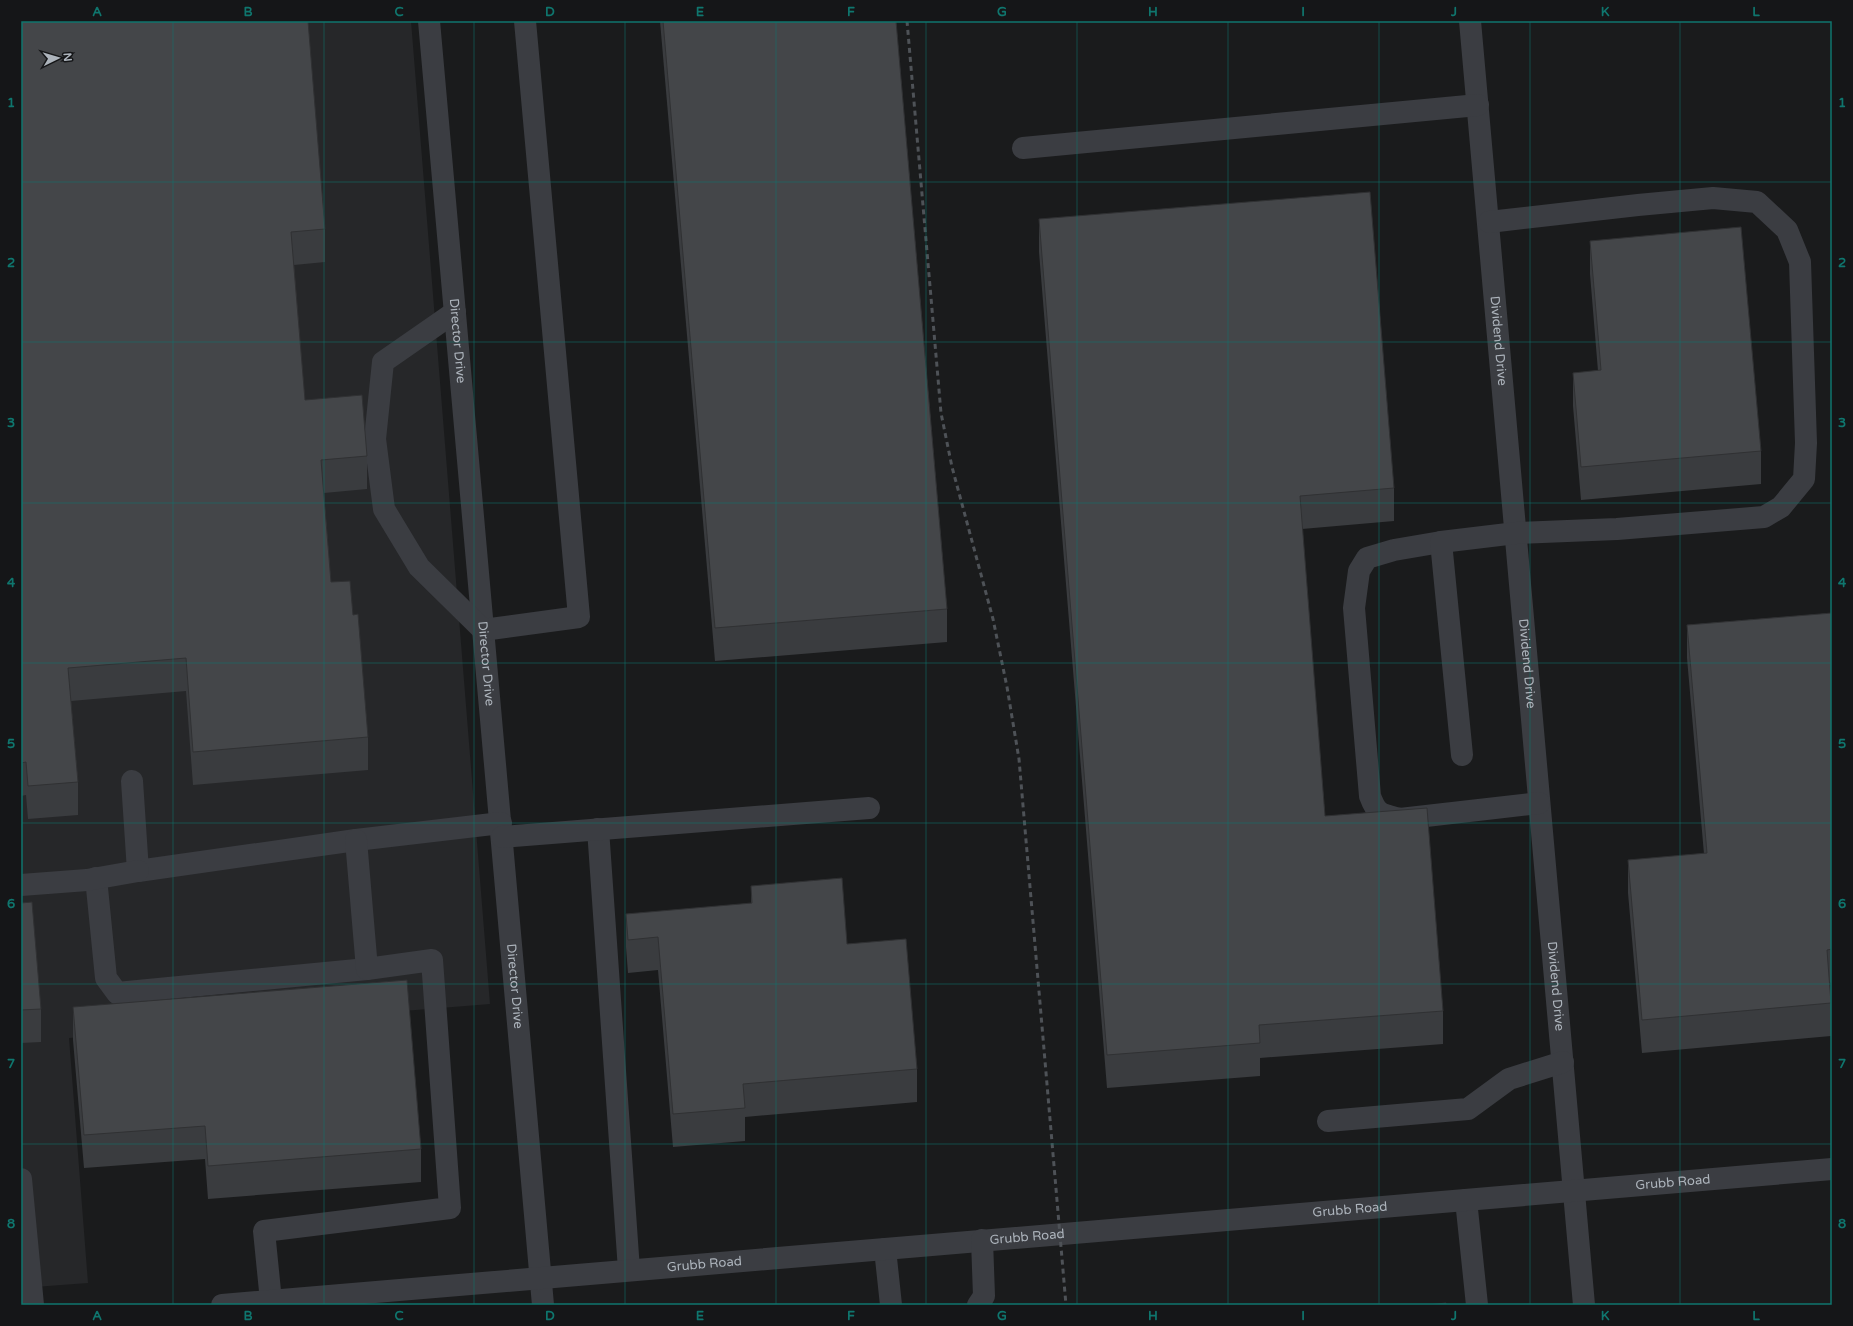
<svg xmlns="http://www.w3.org/2000/svg" width="1853" height="1326" font-family="'Varela Round',sans-serif">
<style>
.built{fill:#262729}
.lines{fill:none;stroke-linecap:round;stroke-linejoin:round}
.minor{stroke:#3b3d42;stroke-width:22}
.rail{stroke:#4e5257;stroke-width:3;stroke-dasharray:5 4;stroke-linecap:butt}
.wall{fill:#3a3c3f}
.building{fill:#444649;stroke:#303133}
.grid{fill:none;stroke:#0f766e;stroke-width:1;stroke-opacity:0.55}
.labels{text-anchor:middle;dominant-baseline:central;stroke-width:3;stroke-linejoin:round;paint-order:stroke}
.street-label{font-size:13px;fill:#adb4bc;stroke:#151618}
.neatline{fill:none;stroke:#0f766e;stroke-width:1.5}
.grid-label{font-size:13px;text-anchor:middle;font-weight:bold;fill:#0f766e}
</style>
<rect width="100%" height="100%" fill="#1a1b1c"/>
<polygon class="built" points="21,21 411,21 490,1004 69,1038 88,1283 21,1288"/>
<g class="lines">
<g class="minor">
<path id="s1" d="M429,21L543,1305"/>
<path id="s2" d="M1470,21L1584,1305"/>
<polyline points="1023,148 1478,105"/>
<polyline points="455,312 383,362 375,439 384,509 419,567 483,630 579,617 525,21"/>
<path d="M1441,542L1394,550L1367,558L1359,571L1354,608L1370,796C1377,815 1381,814 1400,819L1539,803"/>
<polyline points="1462,755 1441,542 1516,533 1617,529 1764,517 1781,507 1804,479 1806,443 1800,262 1787,230 1757,202 1713,198 1638,205 1489,222"/>
<polyline points="132,781 138,871 356,840 501,823"/>
<polyline points="598,829 629,1270"/>
<polyline points="502,837 869,808"/>
<polyline points="96,878 106,978 117,993 367,969"/>
<polyline points="21,885 87,880 138,871"/>
<polyline points="1328,1121 1468,1109 1509,1079 1563,1062"/>
<polyline points="21,1179 33,1305"/>
<polyline points="1466,1200 1477,1305"/>
<polyline points="885,1249 891,1305"/>
<polyline points="271,1301 264,1231 450,1208 432,960 367,969 356,840"/>
<path id="s3" d="M222,1305L1832,1169"/>
<polyline points="978,1305 984,1296 982,1240"/>
</g>
<polyline class="rail" points="907,21 941,413 952,467 993,619 1007,687 1019,759 1066,1305"/>
</g>
<g class="wall">
<polygon points="21,21 325,229 325,262 294,265 305,400 367,456 367,489 324,493 331,582 353,615 368,737 368,770 193,785 186,691 71,701 78,782 78,815 28,819 26,795 21,796"/>
<polygon points="660,21 896,21 947,609 947,642 715,661"/>
<polygon points="1039,219 1394,488 1394,521 1302,529 1325,816 1443,1011 1443,1044 1260,1058 1260,1076 1107,1088 1039,252"/>
<polygon points="1590,241 1761,451 1761,484 1581,500 1573,406 1573,373 1598,371 1590,274"/>
<polygon points="1832,613 1832,982 1830,983 1831,1003 1831,1036 1642,1053 1628,893 1628,860 1704,854 1687,658 1687,625"/>
<polygon points="751,886 847,944 917,1069 917,1102 745,1117 745,1141 673,1147 658,970 628,973 626,947 626,914 751,904"/>
<polygon points="21,903 41,1009 41,1042 21,1043"/>
<polygon points="73,1007 421,1149 421,1182 208,1199 205,1159 84,1168 73,1040"/>
</g>
<g class="building">
<polygon points="21,21 308,21 325,229 291,232 305,400 362,395 367,456 321,460 331,582 350,581 353,615 358,614 368,737 193,752 186,658 68,668 78,782 28,786 26,762 21,763"/>
<polygon points="663,21 896,21 947,609 715,628"/>
<polygon points="1370,192 1394,488 1300,496 1325,816 1427,808 1443,1011 1259,1025 1260,1043 1107,1055 1039,219"/>
<polygon points="1741,227 1761,451 1581,467 1573,373 1601,370 1590,241"/>
<polygon points="1832,613 1832,949 1827,950 1831,1003 1642,1020 1628,860 1707,853 1687,625"/>
<polygon points="842,878 847,944 906,939 917,1069 743,1084 745,1108 673,1114 658,937 628,940 626,914 752,903 751,886"/>
<polygon points="32,902 41,1009 21,1010 21,903"/>
<polygon points="407,980 421,1149 208,1166 205,1126 84,1135 73,1007"/>
<polygon points="1446,1303 1446,1305 1428,1305"/>
</g>
<path class="grid" d="M173,21V1305M324,21V1305M474,21V1305M625,21V1305M776,21V1305M926,21V1305M1077,21V1305M1228,21V1305M1379,21V1305M1530,21V1305M1680,21V1305M21,182H1832M21,342H1832M21,503H1832M21,663H1832M21,823H1832M21,984H1832M21,1144H1832"/>
<g class="labels">
<g class="street-label">
<text stroke="none"><textPath href="#s1" startOffset="321">Director Drive</textPath></text>
<text stroke="none"><textPath href="#s2" startOffset="321">Dividend Drive</textPath></text>
<text stroke="none"><textPath href="#s1" startOffset="645">Director Drive</textPath></text>
<text stroke="none"><textPath href="#s2" startOffset="645">Dividend Drive</textPath></text>
<text stroke="none"><textPath href="#s1" startOffset="969">Director Drive</textPath></text>
<text stroke="none"><textPath href="#s2" startOffset="969">Dividend Drive</textPath></text>
<text stroke="none"><textPath href="#s3" startOffset="1456">Grubb Road</textPath></text>
<text stroke="none"><textPath href="#s3" startOffset="1132">Grubb Road</textPath></text>
<text stroke="none"><textPath href="#s3" startOffset="808">Grubb Road</textPath></text>
<text stroke="none"><textPath href="#s3" startOffset="484">Grubb Road</textPath></text>
</g>
</g>
<rect width="1853" height="1326" fill="none" stroke="#151618" stroke-width="44"/>
<g transform="translate(58 58) rotate(85)" stroke="#151618" stroke-width="3" paint-order="stroke">
<path d="M0-3L7 15L0 10L-7 15Z" fill="#adb4bc"/>
<text y="-6" font-size="11" font-weight="bold" text-anchor="middle" fill="#adb4bc">N</text>
</g>
<rect x="22" y="22" width="1809" height="1282" class="neatline"/>
<g class="grid-label">
<text x="97" y="16">A</text>
<text x="248" y="16">B</text>
<text x="399" y="16">C</text>
<text x="550" y="16">D</text>
<text x="700" y="16">E</text>
<text x="851" y="16">F</text>
<text x="1002" y="16">G</text>
<text x="1153" y="16">H</text>
<text x="1303" y="16">I</text>
<text x="1454" y="16">J</text>
<text x="1605" y="16">K</text>
<text x="1756" y="16">L</text>
<text x="11" y="107">1</text>
<text x="1842" y="107">1</text>
<text x="11" y="267">2</text>
<text x="1842" y="267">2</text>
<text x="11" y="427">3</text>
<text x="1842" y="427">3</text>
<text x="11" y="587">4</text>
<text x="1842" y="587">4</text>
<text x="11" y="748">5</text>
<text x="1842" y="748">5</text>
<text x="11" y="908">6</text>
<text x="1842" y="908">6</text>
<text x="11" y="1068">7</text>
<text x="1842" y="1068">7</text>
<text x="11" y="1228">8</text>
<text x="1842" y="1228">8</text>
<text x="97" y="1320">A</text>
<text x="248" y="1320">B</text>
<text x="399" y="1320">C</text>
<text x="550" y="1320">D</text>
<text x="700" y="1320">E</text>
<text x="851" y="1320">F</text>
<text x="1002" y="1320">G</text>
<text x="1153" y="1320">H</text>
<text x="1303" y="1320">I</text>
<text x="1454" y="1320">J</text>
<text x="1605" y="1320">K</text>
<text x="1756" y="1320">L</text>
</g>
</svg>
